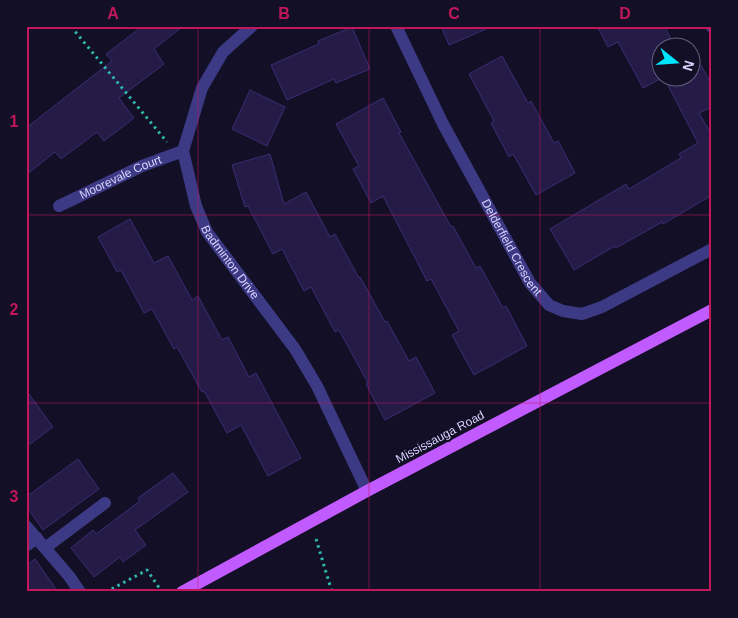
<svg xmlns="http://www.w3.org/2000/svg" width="738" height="618" font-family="Arial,sans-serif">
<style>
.building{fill:#241b47;stroke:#3b2d73}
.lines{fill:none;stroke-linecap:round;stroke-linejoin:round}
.path{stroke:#2fb8b0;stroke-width:3;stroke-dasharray:2.5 4;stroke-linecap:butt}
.minor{stroke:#3d3a85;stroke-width:12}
.major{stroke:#c25bff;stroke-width:12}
.grid{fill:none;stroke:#c2185b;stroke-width:1;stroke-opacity:0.55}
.labels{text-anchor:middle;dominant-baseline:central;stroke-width:4.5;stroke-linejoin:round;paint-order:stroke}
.street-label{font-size:12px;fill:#d9d4ff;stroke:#130f26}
.neatline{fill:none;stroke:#c2185b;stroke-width:2}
.grid-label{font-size:16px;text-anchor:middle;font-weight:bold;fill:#c2185b}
</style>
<rect width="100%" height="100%" fill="#130f26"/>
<g class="building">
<polygon points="143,26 183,26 154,49 164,64 119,98 134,118 104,141 97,132 61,159 55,152 26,175 26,128 112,61 106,54"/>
<polygon points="441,26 493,26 449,45"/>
<polygon points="597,26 664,26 676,48 660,48 660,79 643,88 618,42 608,47"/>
<polygon points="352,27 370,69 336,83 334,79 287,100 271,65 319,44 318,41"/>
<polygon points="502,56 528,103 531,101 554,143 558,141 575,173 536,195 513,154 509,157 491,123 494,121 469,74"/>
<polygon points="701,65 712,85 712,107 699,113 712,135 712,195 663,224 662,222 616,248 615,246 574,270 550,229 626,184 629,189 681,158 679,154 698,143 664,78 690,78 690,70"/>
<polygon points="250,90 285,107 267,146 232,129"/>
<polygon points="383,98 401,132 399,133 451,227 453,226 476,268 480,266 503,308 506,306 527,346 474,375 452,335 459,331 431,279 427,281 383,196 371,203 353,169 359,166 336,124"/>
<polygon points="270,154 284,204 306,192 330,237 335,234 359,278 360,277 385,322 387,321 409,361 416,357 435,393 385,420 366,384 368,383 339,330 335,332 311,287 304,291 282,249 273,254 248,206 245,207 232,165"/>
<polygon points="130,219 154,263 168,256 192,300 198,296 222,340 228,337 249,377 256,373 301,458 268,476 241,425 227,433 204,391 202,392 177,347 174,349 152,309 144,313 121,270 117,272 98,237"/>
<polygon points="26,390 53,427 26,447"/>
<polygon points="78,459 99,489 43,530 26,506 26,497"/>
<polygon points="173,473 188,492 135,530 146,545 123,562 120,557 94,577 71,548 93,530 96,534 140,501 138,498"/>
<polygon points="35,559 58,592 26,592 26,566"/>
</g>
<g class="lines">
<g class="path">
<polyline points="73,26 73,29 167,142"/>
<polyline points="316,539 332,592"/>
<polyline points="106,592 147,570 160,589"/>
</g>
<g class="minor">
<path id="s1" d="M252,26L223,52L202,88L183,151L196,206L207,232L295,349L317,386L367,491"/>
<path id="s2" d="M396,26L443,124L530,283L549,305L563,311L582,314L602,307L712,249"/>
<polyline points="711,26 712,27"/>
<path id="s3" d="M59,206L142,166L183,151"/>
<polyline points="26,526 69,576 80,592"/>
<polyline points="26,546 37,538"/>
<polyline points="45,548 105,503"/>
</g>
<polyline class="major" points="182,592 367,491 712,310"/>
</g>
<path class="grid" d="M198,26V592M369,26V592M540,26V592M26,215H712M26,403H712"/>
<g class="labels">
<g class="street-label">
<text stroke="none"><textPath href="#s3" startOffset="68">Moorevale Court</textPath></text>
<text stroke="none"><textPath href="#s2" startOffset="250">Delderfield Crescent</textPath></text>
<text stroke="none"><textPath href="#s1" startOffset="269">Badminton Drive</textPath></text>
<text transform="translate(440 437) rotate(-28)">Mississauga Road</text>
</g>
</g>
<rect width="738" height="618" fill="none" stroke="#130f26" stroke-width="55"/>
<g transform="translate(676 62) rotate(107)"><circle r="24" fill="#130f26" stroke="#625e7d"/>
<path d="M0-4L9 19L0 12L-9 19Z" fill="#00e5ff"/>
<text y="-8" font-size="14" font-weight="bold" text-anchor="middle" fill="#d9d4ff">N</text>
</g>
<rect x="28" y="28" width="682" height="562" class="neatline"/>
<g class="grid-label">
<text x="113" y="19">A</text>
<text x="284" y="19">B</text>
<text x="454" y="19">C</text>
<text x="625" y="19">D</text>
<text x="14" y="127">1</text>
<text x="14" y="315">2</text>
<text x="14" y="502">3</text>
</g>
</svg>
